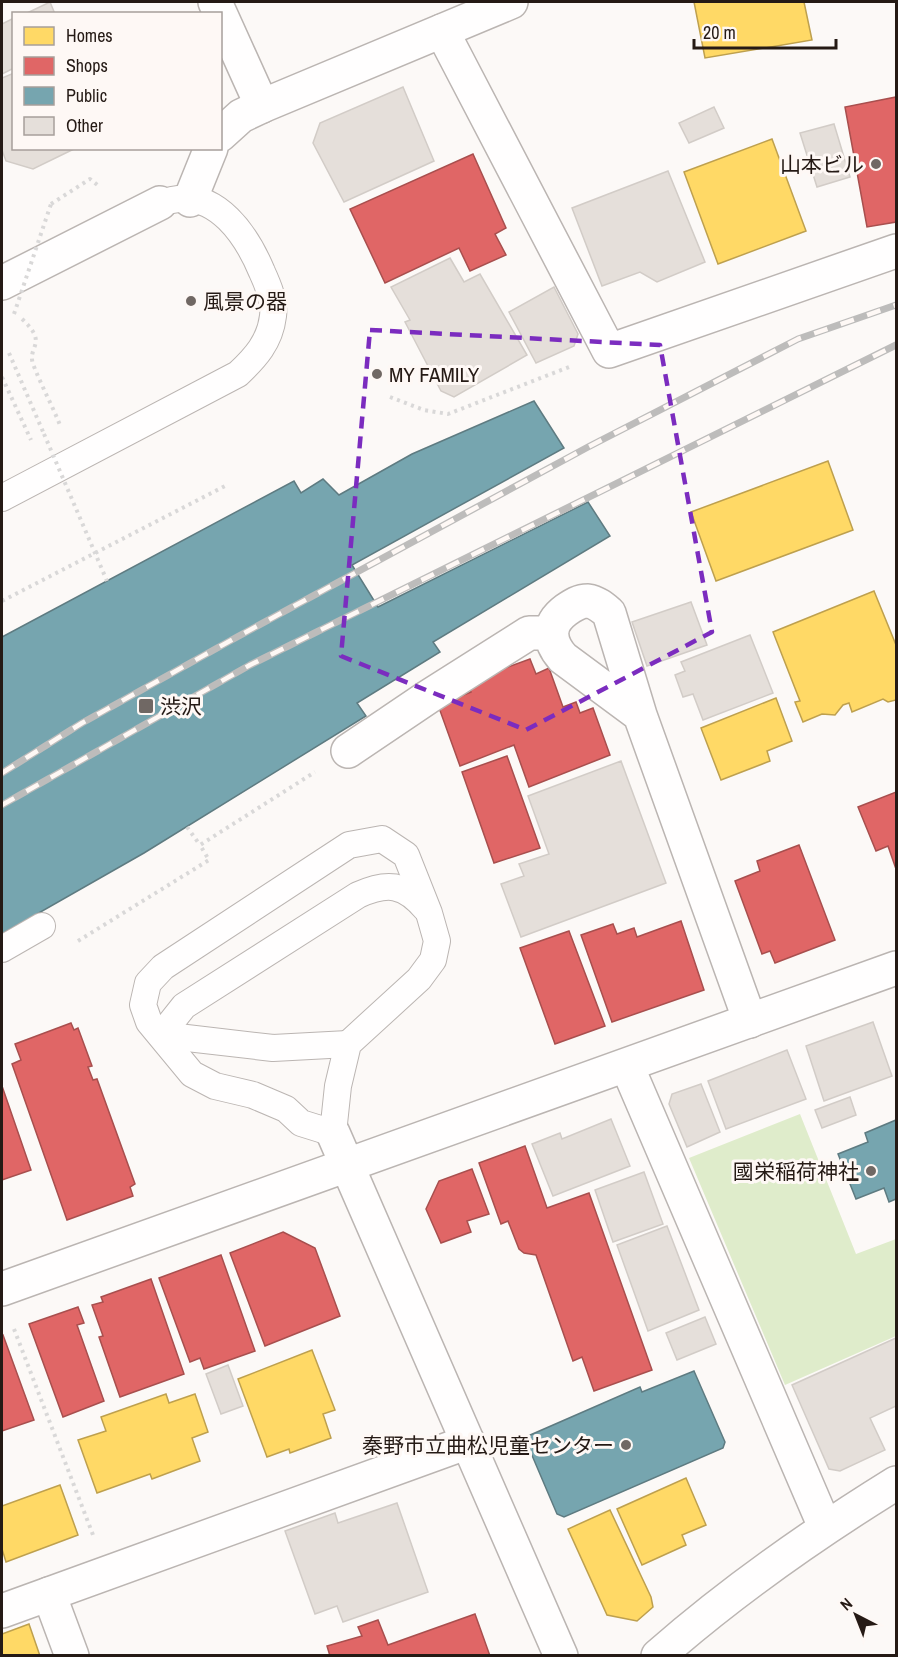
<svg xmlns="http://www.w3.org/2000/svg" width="898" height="1657" font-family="'Archivo Narrow','Noto Sans JP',sans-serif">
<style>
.green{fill:#dfeccb}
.homes{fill:#ffd966;stroke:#bea04e;stroke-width:1.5}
.shops{fill:#e06666;stroke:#a84f4e;stroke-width:1.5}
.public{fill:#76a5af;stroke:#5e7b81;stroke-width:1.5}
.building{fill:#e5dfda;stroke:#d2ccc7;stroke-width:1.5}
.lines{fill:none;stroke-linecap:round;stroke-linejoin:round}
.lane-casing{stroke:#bbb5b2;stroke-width:28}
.street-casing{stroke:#bbb5b2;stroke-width:36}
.secondary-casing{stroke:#bbb5b2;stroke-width:36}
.path{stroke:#d9d8d8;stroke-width:4;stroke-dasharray:3 4.5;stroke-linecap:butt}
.lane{stroke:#fffefe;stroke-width:26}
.street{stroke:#fffefe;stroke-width:33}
.secondary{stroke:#fffefe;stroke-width:33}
.rail-casing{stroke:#bdbcbb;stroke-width:7}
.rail{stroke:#fef8f5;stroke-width:4.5;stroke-dasharray:14;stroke-linecap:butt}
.path-bridge{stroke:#d9d8d8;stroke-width:4;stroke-dasharray:3 4.5;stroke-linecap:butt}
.marked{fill:none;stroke:#7b2cbf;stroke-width:4.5;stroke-dasharray:12 8;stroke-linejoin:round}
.poi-dot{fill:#706864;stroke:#fef8f5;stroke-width:2}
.labels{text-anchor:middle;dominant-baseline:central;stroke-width:6;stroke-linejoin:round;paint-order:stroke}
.poi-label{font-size:21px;fill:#251a15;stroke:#fef8f5;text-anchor:end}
</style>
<rect width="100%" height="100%" fill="#fcf9f7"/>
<polygon class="green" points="800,1114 856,1254 896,1239 896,1336 785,1385 689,1158"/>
<g class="homes">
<polygon points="694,2 804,2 812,40 705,58"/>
<polygon points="772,139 806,231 718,264 684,172"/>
<polygon points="828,461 853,530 716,581 691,512"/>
<polygon points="874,591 896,645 896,700 888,702 883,699 852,712 849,703 843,705 835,715 822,714 803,722 795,702 800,701 773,632"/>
<polygon points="776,698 792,741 767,751 770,761 721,780 701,728"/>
<polygon points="312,1350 335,1410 323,1414 331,1438 290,1453 289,1449 267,1457 238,1379"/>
<polygon points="166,1394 169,1403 195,1394 208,1432 192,1438 200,1461 152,1479 150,1474 97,1493 78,1440 106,1431 101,1417"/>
<polygon points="686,1478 706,1525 682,1535 686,1545 642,1565 617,1509"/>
<polygon points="60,1485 78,1535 6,1562 2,1549 2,1506"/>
<polygon points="610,1510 651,1597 653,1607 637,1621 607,1615 568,1529"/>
<polygon points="29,1624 40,1656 2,1656 2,1634"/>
</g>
<g class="shops">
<polygon points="896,97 896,222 867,227 845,107"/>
<polygon points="473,154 506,228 495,234 506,255 470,271 459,248 385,283 350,209"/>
<polygon points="530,659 536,674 549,668 563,707 576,702 580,713 593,708 610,755 529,787 514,745 460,766 438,705 471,692 467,682"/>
<polygon points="507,756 540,848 494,863 462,772"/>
<polygon points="896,792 896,869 888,846 876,851 858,807"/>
<polygon points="799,845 835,940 775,963 770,951 762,954 735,881 760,871 757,861"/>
<polygon points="681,921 704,990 612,1022 581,935 613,924 617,934 634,928 637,937"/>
<polygon points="569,931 605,1026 555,1044 520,948"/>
<polygon points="71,1023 74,1030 78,1028 92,1066 88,1067 93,1080 97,1079 135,1184 130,1187 133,1196 67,1220 12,1064 21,1060 15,1044"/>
<polygon points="2,1086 31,1170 2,1180"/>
<polygon points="525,1146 547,1208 589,1193 652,1370 594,1391 582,1357 573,1361 536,1255 524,1253 519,1249 508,1221 501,1224 479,1163"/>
<polygon points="472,1169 489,1214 467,1221 471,1232 441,1243 426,1209 439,1181"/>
<polygon points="283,1232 315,1248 340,1316 265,1346 230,1253"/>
<polygon points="221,1255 255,1351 204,1369 200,1358 190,1362 159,1278"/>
<polygon points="151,1279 184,1374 120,1397 99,1337 103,1336 92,1305 103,1302 101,1297"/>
<polygon points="78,1307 84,1323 77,1325 104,1401 63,1417 29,1324"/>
<polygon points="3,1335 34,1420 2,1431 2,1336"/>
<polygon points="475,1614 490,1656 330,1656 327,1646 362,1636 358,1627 378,1620 388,1645"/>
</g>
<g class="public">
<polygon points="534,401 564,448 352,565 378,607 588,502 610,536 433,642 440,652 357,703 366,716 144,853 2,934 2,637 294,481 301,493 323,479 339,495 412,454"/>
<polygon points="896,1120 896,1199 889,1202 884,1188 856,1199 838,1154 868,1142 865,1133"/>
<polygon points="694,1371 725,1442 723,1448 564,1517 557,1514 525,1439 528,1436 640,1387 642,1392"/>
</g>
<g class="building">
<polygon points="50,2 55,14 25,14"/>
<polygon points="14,18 14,68 2,74 2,24"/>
<polygon points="14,73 14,148 76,148 33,169 6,161 2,150 2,78"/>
<polygon points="403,87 434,161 344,202 313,143 320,123"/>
<polygon points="714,107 724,128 689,143 679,123"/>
<polygon points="834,124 850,177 817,187 800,133"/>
<polygon points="668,171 705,262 657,282 640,272 602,286 572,208"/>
<polygon points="450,258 464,282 480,274 527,355 454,397 441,391 405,322 410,320 391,287"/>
<polygon points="554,287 578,334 574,346 536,363 509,312"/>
<polygon points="691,602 707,645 647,666 632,622"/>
<polygon points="750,635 773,693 703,720 693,694 683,697 675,675 685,671 681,662"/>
<polygon points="621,761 666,883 521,937 501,884 524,876 519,864 549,854 528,796"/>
<polygon points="873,1022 892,1076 824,1101 806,1046"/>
<polygon points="787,1050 806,1099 726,1129 708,1081"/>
<polygon points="701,1084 720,1132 687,1147 669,1104 672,1094"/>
<polygon points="850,1097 856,1115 822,1128 815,1110"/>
<polygon points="611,1119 630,1166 553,1196 532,1144 560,1133 562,1139"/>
<polygon points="644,1172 663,1224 613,1242 595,1190"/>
<polygon points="667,1226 699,1310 648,1331 617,1245"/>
<polygon points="705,1317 716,1344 677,1360 666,1333"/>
<polygon points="896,1338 896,1406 870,1418 885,1450 840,1471 829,1469 792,1385"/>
<polygon points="228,1365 243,1406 221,1414 206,1374"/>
<polygon points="397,1503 428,1592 343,1622 337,1606 315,1614 285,1531 335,1513 338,1523"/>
</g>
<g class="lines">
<defs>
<g id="lane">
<path d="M2,498L238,374C255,358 270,342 273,316C275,301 268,285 262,272C247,236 217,190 172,200"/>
<polygon points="382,839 406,855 429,913 437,941 433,960 419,979 348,1044 338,1086 333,1133 301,1123 286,1109 253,1095 215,1086 192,1074 149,1022 143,1005 148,983 163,967 349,845"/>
<polyline points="2,949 42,926"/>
<path d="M161,1035L184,1006L358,895C387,882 404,883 426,909"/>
<polyline points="161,1035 273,1048 348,1044"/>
</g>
<g id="street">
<polyline points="215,2 262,106"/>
<polyline points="442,31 609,351 896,251"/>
<polyline points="2,283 160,203"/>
<path d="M640,715L609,613C603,608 596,602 588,601C579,601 573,605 566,610C547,624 548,641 563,658L640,715L750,1021"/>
<polyline points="348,751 428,697 529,633 551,633"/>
<polyline points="627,1066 825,1527"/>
<polyline points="49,1594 72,1656"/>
<polyline points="2,1611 468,1442"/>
<path d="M658,1656C732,1591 812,1535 896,1483"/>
</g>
<g id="secondary">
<polyline points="220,135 241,116 262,106 511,2"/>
<polyline points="190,200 211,148"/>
<polyline points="333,1133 561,1656"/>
<polyline points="2,1289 896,968"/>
</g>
</defs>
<use href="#lane" class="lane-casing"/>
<use href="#street" class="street-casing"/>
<use href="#secondary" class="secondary-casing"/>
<g class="path">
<polyline points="51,204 90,179 100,187"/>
<path d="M22,319C49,344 27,346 33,364C41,385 52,405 60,425"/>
<polyline points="9,353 44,434"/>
<polyline points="2,377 31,440"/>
<polyline points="390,397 424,410 448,414 569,367"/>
<polyline points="2,601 227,485"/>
<polyline points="187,827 200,845"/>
<polyline points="78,941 209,860 200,845 315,772"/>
<polyline points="14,1329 93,1535"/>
</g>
<use href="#lane" class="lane"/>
<use href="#street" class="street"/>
<use href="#secondary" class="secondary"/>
<defs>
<g id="rail">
<polyline points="2,773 82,723 237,637 588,447 798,339 896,305"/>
<polyline points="2,805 250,665 896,345"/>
</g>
</defs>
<use href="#rail" class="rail-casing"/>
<use href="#rail" class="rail"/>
<g class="path-bridge">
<polyline points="14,314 51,204"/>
<polyline points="44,434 107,581"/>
</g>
</g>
<path class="marked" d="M370,330L660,345L712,632L526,730L341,656Z"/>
<g class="poi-dot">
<circle cx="876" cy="164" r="6"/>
<circle cx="191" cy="301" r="6"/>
<circle cx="377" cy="374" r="6"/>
<rect x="138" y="698" width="16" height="16" rx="3"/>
<circle cx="871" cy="1171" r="6"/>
<circle cx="626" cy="1445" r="6"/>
</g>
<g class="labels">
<g class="poi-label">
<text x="864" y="164">山本ビル</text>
<text x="203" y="301" text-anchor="start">風景の器</text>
<text x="389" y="374" text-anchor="start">MY FAMILY</text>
<text x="160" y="706" text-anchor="start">渋沢</text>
<text x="859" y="1171">國栄稲荷神社</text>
<text x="614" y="1445">秦野市立曲松児童センター</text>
</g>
</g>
<rect width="898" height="1657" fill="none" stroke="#251a15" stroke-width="6"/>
<rect x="12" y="12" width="210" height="138" fill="#fef8f5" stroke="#a79f9b" stroke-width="1.5"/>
<rect x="24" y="27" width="30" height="18" fill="#ffd966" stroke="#a79f9b" stroke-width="1.5"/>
<text x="66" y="42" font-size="18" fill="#251a15">Homes</text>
<rect x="24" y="57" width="30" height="18" fill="#e06666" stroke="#a79f9b" stroke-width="1.5"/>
<text x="66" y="72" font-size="18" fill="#251a15">Shops</text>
<rect x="24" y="87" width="30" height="18" fill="#76a5af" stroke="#a79f9b" stroke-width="1.5"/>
<text x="66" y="102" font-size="18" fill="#251a15">Public</text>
<rect x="24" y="117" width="30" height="18" fill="#e5dfda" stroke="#a79f9b" stroke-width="1.5"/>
<text x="66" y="132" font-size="18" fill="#251a15">Other</text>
<g transform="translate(856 1615) rotate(318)" stroke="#fef8f5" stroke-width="4.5" paint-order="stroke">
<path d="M0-4.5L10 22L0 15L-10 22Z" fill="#251a15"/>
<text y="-9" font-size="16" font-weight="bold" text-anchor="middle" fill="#251a15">N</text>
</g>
<path d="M694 39v9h142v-9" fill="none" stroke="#251a15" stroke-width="3"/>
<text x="703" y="39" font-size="18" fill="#251a15" stroke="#fef8f5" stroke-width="4.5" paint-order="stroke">20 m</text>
</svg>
